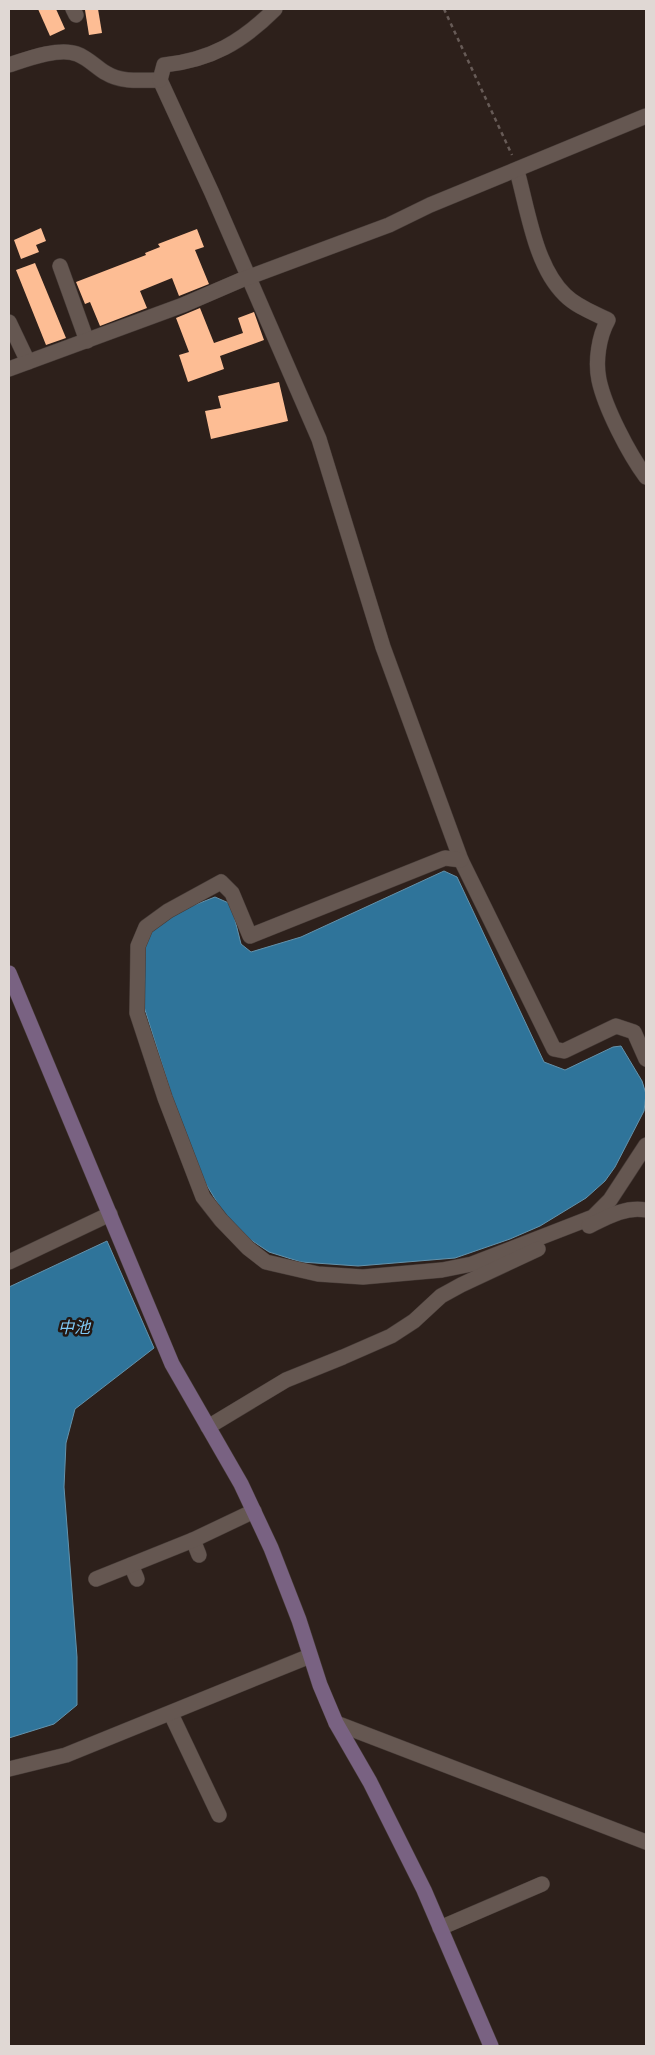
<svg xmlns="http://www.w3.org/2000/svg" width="655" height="2055" font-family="'Varela Round','Noto Sans JP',sans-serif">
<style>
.water{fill:#2f749a;stroke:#6492ab}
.building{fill:#fdbd94}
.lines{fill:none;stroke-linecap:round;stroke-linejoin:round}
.street-casing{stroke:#463b37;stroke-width:16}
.secondary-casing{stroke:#463b37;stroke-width:16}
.path{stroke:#675b57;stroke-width:2.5;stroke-dasharray:4 4;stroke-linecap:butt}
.street{stroke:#655751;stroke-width:15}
.secondary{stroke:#796282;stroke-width:15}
.labels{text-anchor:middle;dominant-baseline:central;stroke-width:5;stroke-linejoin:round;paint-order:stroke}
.water-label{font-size:16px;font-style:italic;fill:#7fc9f5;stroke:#231712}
</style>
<rect width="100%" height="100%" fill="#2d201b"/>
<g class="water">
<polygon points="444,871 457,877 544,1062 565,1070 613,1047 621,1046 642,1081 646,1094 644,1111 615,1167 605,1181 586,1198 540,1226 510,1239 455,1258 358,1266 301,1262 269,1252 251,1240 223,1212 206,1184 178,1115 140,994 142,955 152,927 174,913 215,897 231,904 241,944 251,952 301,937"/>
<polygon points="107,1241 154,1348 75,1409 66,1443 64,1487 77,1657 77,1705 54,1724 9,1738 9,1287"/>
</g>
<g class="building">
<polygon points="38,9 56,9 65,29 50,36"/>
<polygon points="98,9 102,33 89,35 85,10"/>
<polygon points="41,228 46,241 36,245 39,252 21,259 14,240"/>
<polygon points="197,229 204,247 195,250 209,284 179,296 172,278 140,291 147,308 100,326 90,302 85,304 76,282 146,255 145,253 160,247 158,244"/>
<polygon points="35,263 66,338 46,345 16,270"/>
<polygon points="200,308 214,343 243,333 238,318 254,312 264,340 220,356 224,369 188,382 179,355 189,352 176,318"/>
<polygon points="279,382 288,421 211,439 205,411 221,408 218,396"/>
</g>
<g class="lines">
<defs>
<g id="street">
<polyline points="73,9 76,15"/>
<path d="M9,65C27,59 59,47 77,54C88,58 97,68 106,73C122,83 143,80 160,80L212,193L319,439L383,647L461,860L554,1049L564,1051L616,1026L634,1032L646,1059"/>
<path d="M160,80L164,65C211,60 242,42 275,9"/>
<path d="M517,171C528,210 535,266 565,295C577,307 594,313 608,320C599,336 595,361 599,380C605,408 629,454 646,477"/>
<polyline points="60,266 87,341"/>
<polyline points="9,322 28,362"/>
<polyline points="9,369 183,305 241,280 389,225 430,205 646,116"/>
<polyline points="461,860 445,858 250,936 232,893 221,882 168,911 146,927 138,946 137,1013 165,1098 203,1197 221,1220 248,1248 266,1262 318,1274 363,1277 442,1270 472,1264 593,1217 610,1200 646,1145"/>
<path d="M589,1226C607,1217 626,1206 646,1210"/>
<polyline points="9,1262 110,1214"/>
<polyline points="208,1427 286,1380 343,1357 391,1336 414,1321 441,1296 461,1285 538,1249"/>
<polyline points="193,1540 199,1555"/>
<polyline points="131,1565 137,1579"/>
<polyline points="96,1579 193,1540 254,1511"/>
<polyline points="171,1714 219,1815"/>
<polyline points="336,1723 646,1842"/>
<polyline points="9,1769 66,1755 310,1656"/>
<polyline points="440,1928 542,1884"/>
</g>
<polyline id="secondary" points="9,973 172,1364 241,1484 271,1548 299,1620 320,1685 336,1723 370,1782 424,1890 491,2046"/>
</defs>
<use href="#street" class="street-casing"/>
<use href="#secondary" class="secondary-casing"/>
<polyline class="path" points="444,9 512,155"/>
<use href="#street" class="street"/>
<use href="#secondary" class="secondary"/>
</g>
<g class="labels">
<g class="water-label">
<text x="74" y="1328">中池</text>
</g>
</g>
<rect width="655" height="2055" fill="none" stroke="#e0d8d4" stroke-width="20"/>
</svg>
